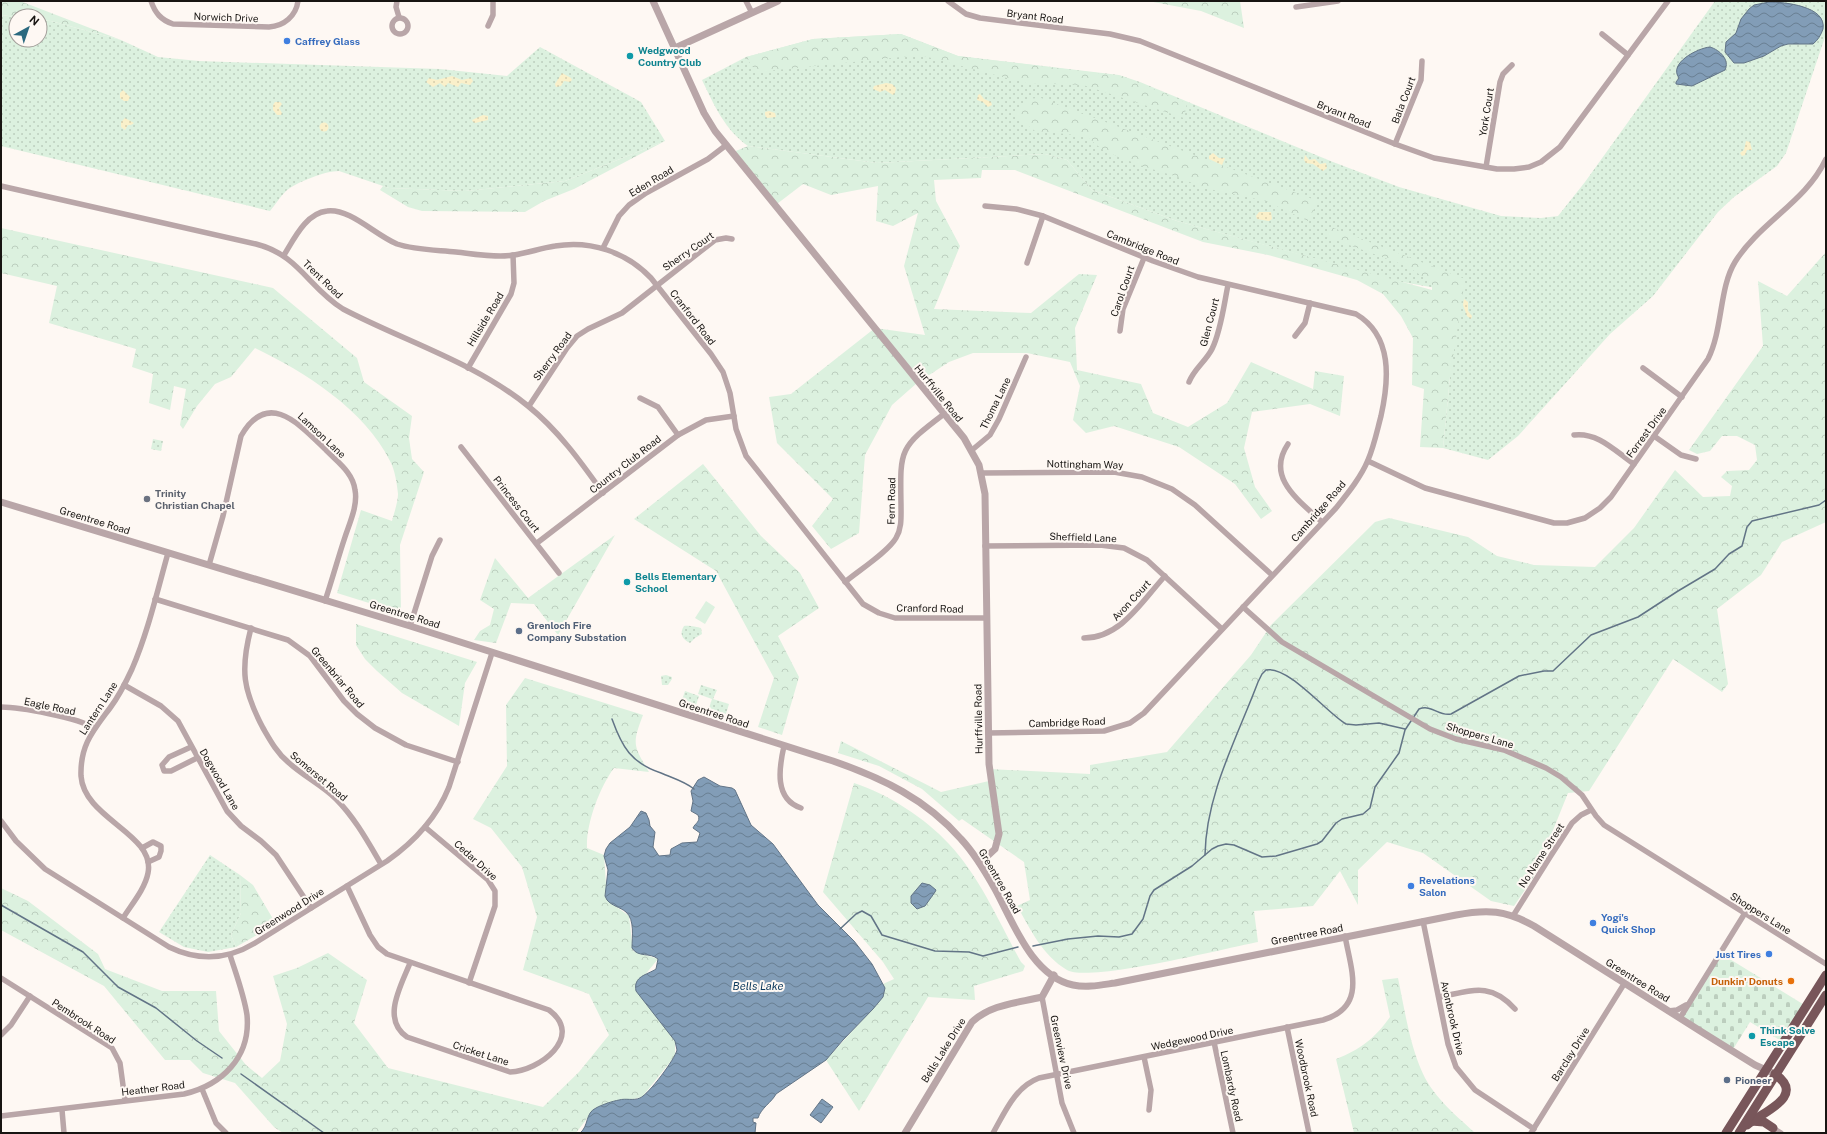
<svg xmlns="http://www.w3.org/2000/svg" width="1827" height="1134" font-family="'Public Sans',sans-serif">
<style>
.green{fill:url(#green-dots)}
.forest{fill:url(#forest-crowns)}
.sand{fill:url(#sand-dots)}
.cemetery{fill:url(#cemetery-stones)}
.pitch{fill:#dcf1df}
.water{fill:url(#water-waves);stroke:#627486}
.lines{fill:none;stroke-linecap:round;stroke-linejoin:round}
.stream{stroke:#627486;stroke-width:1.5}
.minor{stroke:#b9a6a8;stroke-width:5.5}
.tertiary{stroke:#b9a6a8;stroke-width:7}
.trunk{stroke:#78565a;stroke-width:9}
.shop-dot{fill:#3f7fe0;stroke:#fef8f3;stroke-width:1.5}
.culture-dot{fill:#0f9aa8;stroke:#fef8f3;stroke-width:1.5}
.worship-dot{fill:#6b7280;stroke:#fef8f3;stroke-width:1.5}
.service-dot{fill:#5c6f8a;stroke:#fef8f3;stroke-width:1.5}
.food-dot{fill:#e8710a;stroke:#fef8f3;stroke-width:1.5}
.labels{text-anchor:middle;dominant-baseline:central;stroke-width:4;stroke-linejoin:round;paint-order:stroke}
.street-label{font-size:10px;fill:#181512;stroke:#fef8f3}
.shop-label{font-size:10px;font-weight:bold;fill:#366cbe;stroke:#fef8f3;text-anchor:start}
.culture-label{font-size:10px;font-weight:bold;fill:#0d838f;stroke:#fef8f3;text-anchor:start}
.worship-label{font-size:10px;font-weight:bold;fill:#5b616d;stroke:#fef8f3;text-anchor:start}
.service-label{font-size:10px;font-weight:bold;fill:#4e5e75;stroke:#fef8f3;text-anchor:start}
.food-label{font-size:10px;font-weight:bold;fill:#c56008;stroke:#fef8f3;text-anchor:end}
.water-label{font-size:11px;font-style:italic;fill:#09375b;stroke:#fef8f3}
</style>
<defs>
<pattern id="green-dots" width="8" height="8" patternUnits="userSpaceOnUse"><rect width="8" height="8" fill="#dcf1df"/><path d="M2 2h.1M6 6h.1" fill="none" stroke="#bccebe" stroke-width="1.8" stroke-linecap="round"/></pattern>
<pattern id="forest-crowns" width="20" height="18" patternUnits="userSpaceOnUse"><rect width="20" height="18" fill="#dcf1df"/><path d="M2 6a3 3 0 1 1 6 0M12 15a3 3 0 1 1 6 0" fill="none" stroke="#bccebe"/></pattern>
<pattern id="sand-dots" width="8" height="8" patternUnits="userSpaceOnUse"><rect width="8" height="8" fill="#faf0ca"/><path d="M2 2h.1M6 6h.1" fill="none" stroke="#d6cdac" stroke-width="1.8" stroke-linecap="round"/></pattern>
<pattern id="cemetery-stones" width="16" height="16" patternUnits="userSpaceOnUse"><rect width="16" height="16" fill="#dcf1df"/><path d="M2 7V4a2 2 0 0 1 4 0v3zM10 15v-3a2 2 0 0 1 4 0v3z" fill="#bccebe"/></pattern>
<pattern id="water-waves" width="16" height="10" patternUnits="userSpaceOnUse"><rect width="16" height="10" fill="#829db7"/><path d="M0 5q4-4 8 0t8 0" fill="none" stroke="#697f93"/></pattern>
</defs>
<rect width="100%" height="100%" fill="#fef8f3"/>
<g class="green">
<path d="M1715,1H1826V34L1786,153L1777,166L1734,197L1718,212L1653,296L1610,334L1518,436L1488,460L1443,448L1450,377L1442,289L1396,281L1177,221L1092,190L1067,160L1045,154L877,163L748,146C725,130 714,105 702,80L746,57L813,39L901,34L958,56L1119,75L1140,82L1333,162L1399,187L1501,216L1541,218L1558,216L1585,182Z"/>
<path d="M1,15L16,17V40H40V20L51,21L121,40L158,57L199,61L440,69L507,76L540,47L641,102L665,141L565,181L465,191L389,188L339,171C325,171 297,182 286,191C280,197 275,205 270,211L1,146Z"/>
<polygon points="153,439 163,441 161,451 151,449"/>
<path d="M684,626C687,625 698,627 701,628L702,634L695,638L690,643C682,639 679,634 684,626Z"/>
<polygon points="666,675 672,677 672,679 668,685 662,685 661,676"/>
<polygon points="701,685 717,690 713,699 729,704 726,714 709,708 712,699 698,694"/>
<polygon points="685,691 699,696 696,705 682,700"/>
<polygon points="210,855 240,875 241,913 231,935 236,947 208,952 184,947 159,932"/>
</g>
<g class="forest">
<polygon points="1,1 20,1 121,40 51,21 40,20 40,16 16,17 1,15"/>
<polygon points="1148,1 1240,1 1244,28 1201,11"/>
<polygon points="901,34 958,56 1122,76 1187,103 1184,118 1083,85 1026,83 920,55 756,72 746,57 813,39"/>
<polygon points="1041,98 1318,201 1308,221 1266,201 1204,188 1178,177 1142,166 1104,151 1086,136 1035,131 1014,115 1026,99"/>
<polygon points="665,141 574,189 544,201 525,212 422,211 408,207 380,190 383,186 389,188 465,191 565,181"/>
<polygon points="748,146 877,163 1045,154 1067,160 1092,190 1177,221 1432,290 1432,283 1407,266 1327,237 1331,227 1465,279 1450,377 1443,448 1420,447 1424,389 1412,385 1413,338 1401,316 1383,294 1357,280 1268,255 1203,242 1015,170 982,170 981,178 934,180 936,201 960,246 934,309 1031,313 1079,274 1097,275 1075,328 1077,370 1141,384 1153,413 1188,427 1227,403 1251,362 1313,389 1315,371 1344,376 1340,416 1310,404 1252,412 1244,448 1255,487 1272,511 1261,519 1235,484 1179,447 1114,426 1086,433 1073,420 1080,386 1070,362 1027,353 973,353 949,362 917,383 892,405 865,455 859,533 831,549 812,526 833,499 777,443 769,397 791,394 875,328 925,335 904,266 918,213 893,226 876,221 878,186 831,195 803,184 773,207 731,153"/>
<path d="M1,228L273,288L357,358L364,382L412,416L409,438L412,459L424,472L400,545L401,613L337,593L361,510L392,521C394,513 398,502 398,494C397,484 395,470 390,461C365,410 305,372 255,348L231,377L215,384L197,406L183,429L180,425L186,389L174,386L170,410L149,403L153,374L132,367L136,349L49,323L57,286L1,273Z"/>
<path d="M1826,252V522L1782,542L1761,575L1717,609L1728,684L1722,692L1673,659L1589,791L1568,793L1535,875L1514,906L1491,901L1423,853L1387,842L1358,870V905L1340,871L1313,906L1254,911L1258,942C1226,948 1089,983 1067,970C1042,955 1031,930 1017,906L1030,900L1024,862L962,819L959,821L922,789L879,766L838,753L841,741L941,792L989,781V769L1090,774V765L1167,752L1251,655L1271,625L1375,522L1389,518L1468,537L1497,556L1534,565L1595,567L1634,528L1675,470L1703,497L1730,496L1732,486L1721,477L1727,471L1749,470L1757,460L1755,445L1737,436H1722L1710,451L1697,454L1689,450L1763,346L1758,281L1787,296Z"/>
<polygon points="703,464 761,536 800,573 819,608 778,636 799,677 782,735 758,727 774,678 716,571 634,519"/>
<polygon points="615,535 558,635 534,604 511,603 496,643 474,640 480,631 490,625 494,609 480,600 495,558 528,598"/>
<polygon points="356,624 477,662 465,683 459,726 402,693 377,671 365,659 356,645"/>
<path d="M525,678L643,715C632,744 633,745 649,772L614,768C600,787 586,823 587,848L604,855L607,900L629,916L633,951L658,959L635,987L675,1041V1056L642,1097L595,1108L576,1133H283L274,1127L235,1083L203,1073L190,1060H165L104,986L1,930V888L28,901L98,954L105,969L162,991H216L219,1031L246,1065L262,1078L280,1061L287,1024L273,976L297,968L328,953L367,980L354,1023L388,1068L543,1107L579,1072L609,1035L589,994L523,970L537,917L522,867L491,828L473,819L507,766L506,705Z"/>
<path d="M854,783C888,794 925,818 949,844C980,877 999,922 1021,962L1025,966L1023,971L974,986L975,1000L928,997L859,1111L826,1060L883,997V984L894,979L883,962L823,892Z"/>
<polygon points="240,875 253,885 276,924 236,947 231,935 241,913"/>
<path d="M1398,978C1405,1011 1412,1062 1432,1089C1444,1106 1460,1119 1475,1133H1354L1336,1059C1360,1050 1375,1038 1390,1017L1382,980Z"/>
</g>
<g class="sand">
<polygon points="562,73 571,78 572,80 570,82 564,81 561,86 556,87 555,84"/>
<polygon points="452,76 462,80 471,78 473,81 470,85 461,83 458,87 448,83 445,87 440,83 433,87 426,82 429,78 437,80"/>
<polygon points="886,83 892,84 896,88 895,93 893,95 885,90 880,92 873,89 874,86"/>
<polygon points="123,90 130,97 128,101 124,101 120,98 120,93"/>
<polygon points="980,94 984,99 991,102 992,105 988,107 983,102 977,100 978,95"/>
<polygon points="275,102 280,102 282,104 279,108 282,113 281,115 277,115 273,110 273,105"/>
<polygon points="769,111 775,113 776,117 767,118 765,115 765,112"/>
<polygon points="483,115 488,116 488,120 475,123 473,122 472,120"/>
<polygon points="125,118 134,123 131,125 128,125 125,130 121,127 121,122"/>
<circle cx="324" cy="127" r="4.5"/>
<polygon points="1746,141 1750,142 1752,150 1747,150 1745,155 1742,156 1740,153 1744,150"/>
<polygon points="1213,153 1219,158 1225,158 1222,165 1209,159 1209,156"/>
<polygon points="1305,155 1309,160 1315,159 1320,164 1326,163 1327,168 1323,171 1313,164 1306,163 1304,160"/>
<polygon points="1259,212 1271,212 1272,219 1269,221 1257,219 1256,216"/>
<polygon points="1464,299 1468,302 1468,311 1472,316 1471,319 1467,316 1463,305"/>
</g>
<polygon class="cemetery" points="1720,953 1806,1006 1783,1042 1750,1022 1732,1051 1680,1018"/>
<polygon class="pitch" points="706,601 715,607 705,624 695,618"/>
<g class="water">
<path d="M1769,2C1784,2 1827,6 1823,29C1821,35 1818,40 1813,44H1788L1781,46L1764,56L1744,63H1734L1725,52L1726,42L1736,33L1741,19L1749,9L1754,5Z"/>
<path d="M1710,47C1720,50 1730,60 1725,70L1692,86L1676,84V82L1679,78C1668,63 1698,48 1710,47Z"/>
<path d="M704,777L720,786L732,788L735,790L751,825L773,844L818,905L854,941L872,964L885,988L883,997L873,1009L843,1040L826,1060L776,1094C772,1102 761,1108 758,1118H753V1122L756,1123L755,1133H580C589,1126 585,1113 596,1108C601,1105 613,1101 619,1100C626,1098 633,1101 640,1098C649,1094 675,1059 677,1050L675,1041L636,991C633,976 647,975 656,969L658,959C650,952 638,958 632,948C632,937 635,920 626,912C620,907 612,906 607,900L605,896L608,870L604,856L606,849L610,843L630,827L641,811L646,813L649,820L650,826L655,832L653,847L659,856L670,855L671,849L682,843L697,842L700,833L693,828C695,823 701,822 698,815L691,811L693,801L691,791L698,780Z"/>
<polygon points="922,883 930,885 936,890 935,892 925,906 917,909 911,903 911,896"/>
<polygon points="822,1099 833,1107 821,1123 810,1115"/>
</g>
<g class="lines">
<g class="stream">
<path d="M612,719C622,747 631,763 661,773C672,778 684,781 694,789"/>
<path d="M1205,855C1206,794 1237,738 1258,682L1262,674L1266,670C1288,665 1327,713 1346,724L1356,725L1379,723L1405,729"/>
<polyline points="1,905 83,952 118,987 156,1008 197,1041 222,1058"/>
<polyline points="840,929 856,914 862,911 871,916 882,935 935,951 969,952 983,956 1018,947"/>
<path d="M1033,946L1068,939L1098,936L1119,937L1132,934L1143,919L1150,896L1154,890L1192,866L1212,849L1218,846L1226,844L1234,845L1262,857L1276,856L1317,844L1322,841L1336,823L1342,819L1363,814L1370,808L1375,787L1399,753L1405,730L1419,709C1432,704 1439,717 1451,714L1519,676L1544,671H1553L1591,635L1638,617L1678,591L1715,569L1729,554L1742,546L1747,527L1752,521L1819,505L1826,500"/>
<polyline points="241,1074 324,1133"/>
</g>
<g class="minor">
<path d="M151,1C155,13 161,20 173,24L269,27C284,26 296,16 298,1"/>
<polyline points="397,1 396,7 399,17"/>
<polyline points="746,1 752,13"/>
<polyline points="948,1 966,14 980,18 1110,34 1140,41 1395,144 1434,158 1497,169 1514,169 1529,167 1541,162 1560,147 1668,1"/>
<polyline points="1296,7 1338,1"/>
<circle cx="400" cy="26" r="8"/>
<polyline points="488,26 493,15 493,1"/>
<polyline points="1602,34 1628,55"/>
<polyline points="1395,144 1421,80 1422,61"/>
<polyline points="1486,167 1500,82 1503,74 1512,65"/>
<path d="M1,186L256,244C299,255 308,287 343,309C404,341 474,362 528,406C558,430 581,462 603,493"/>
<path d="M985,206L1016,209L1043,216L1153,261L1198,277L1356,314C1393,336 1389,380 1381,416C1377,431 1374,446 1368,460C1361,477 1348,493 1336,508L1144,713L1130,723L1104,731L988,733"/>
<polyline points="603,248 619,216 629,205 646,193 708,159 725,146"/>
<path d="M284,255C294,239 306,213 327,211C350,208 375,235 397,244C415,250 437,250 456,252C475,254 495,258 514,255C528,253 541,248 555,246C591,240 626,252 651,278L711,354L723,372L730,393L736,429L746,456L863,604L879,613L895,618H987"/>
<polyline points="1027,263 1043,216"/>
<polyline points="1120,331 1123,309 1144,258"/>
<polyline points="1295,336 1305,323 1310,303"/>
<polyline points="468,368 511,294 514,283 513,255"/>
<polyline points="1643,368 1682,397"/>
<path d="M1189,382C1194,369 1206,361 1212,349C1221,331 1224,304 1228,285"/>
<polyline points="640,398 658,407 678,435"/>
<polyline points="529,406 567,348 577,336 588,329 622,313 715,240 726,238 732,239"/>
<path d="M1574,435C1598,432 1615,451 1634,464"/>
<polyline points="1654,436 1681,455 1696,459"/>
<path d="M1288,444C1265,478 1300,501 1322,522"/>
<polyline points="461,447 559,573"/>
<polyline points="972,450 990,435 999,419 1026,357"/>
<path d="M1368,461L1425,488L1554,523H1567L1585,518L1600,508L1611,497L1708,359C1723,329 1719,288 1735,262C1760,222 1806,202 1826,159"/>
<polyline points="982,473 1114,472 1142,477 1172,489 1195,505 1272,575"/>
<polyline points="537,543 678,435 706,420 734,416"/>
<polyline points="985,546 1100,545 1124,548 1147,560 1222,629"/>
<path d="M209,565L223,516L241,436C268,389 299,424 325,449C336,461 353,472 355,490C358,505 350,522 345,537C338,558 332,580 325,601"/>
<path d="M845,582C858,571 888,552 896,538C902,528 901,517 901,505C900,449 899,448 944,414"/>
<polyline points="155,599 288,640 310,656 344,701 357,714 375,728 406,745 458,762"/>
<polyline points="1243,607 1282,642 1430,729 1456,739 1504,750 1546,768 1561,777 1582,795 1596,816 1604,825 1826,964"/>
<polyline points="410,626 432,556 440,540"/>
<path d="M251,628C240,670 243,690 263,728C270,740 277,753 288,762C303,776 322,785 336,799C355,818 368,842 381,864"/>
<path d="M1084,638C1121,638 1142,601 1165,576"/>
<polyline points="124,685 161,706 178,721 227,811 241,826 261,841 276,855 311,908"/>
<path d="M1,707C20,707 79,718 94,728"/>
<path d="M784,746C779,768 774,799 801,808"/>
<polyline points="191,747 169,757 162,765 164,771 171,771 197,758"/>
<path d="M1,821L16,841L45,869L169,947C198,961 227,960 255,943L387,861C414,842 437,817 449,787L492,653"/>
<polyline points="425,827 488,880 495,891 495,906 469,983"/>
<polyline points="142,848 153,842 161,846 161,851 159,857 148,862"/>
<path d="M347,886L370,935L378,947L387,954L549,1010C585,1037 539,1071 510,1072L407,1037C381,1019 401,986 410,963"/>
<polyline points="1513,916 1550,857 1572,823 1581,815 1591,810"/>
<path d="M123,918C131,905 145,889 148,873C156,834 84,819 81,776C80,745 93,731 110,708C119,696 126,682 132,669C148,632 157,592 168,553"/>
<polyline points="1423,921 1448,1044 1456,1067 1475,1090 1534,1129"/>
<polyline points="1,978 112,1048 120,1063 125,1100"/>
<polyline points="1042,997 1062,1103 1074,1133"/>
<path d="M1439,997C1471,991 1490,981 1515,1009"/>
<polyline points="1668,1011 1677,1010 1686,1005"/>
<polyline points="1680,1018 1745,913"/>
<polyline points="1287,1027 1309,1133"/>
<polyline points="1,1035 11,1025 30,996"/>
<polyline points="1214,1042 1233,1133"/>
<polyline points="1144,1057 1151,1090 1149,1110"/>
<polyline points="202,1089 216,1123 226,1133"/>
<polyline points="62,1110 64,1133"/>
<path d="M1,1116L184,1094C222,1085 251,1057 247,1015C244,995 236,974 230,955"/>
<polyline points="1773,1128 1781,1133"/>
<path d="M993,1133C1005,1112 1015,1087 1039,1078L1323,1020C1367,1007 1351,970 1345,936"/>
<polyline points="1531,1133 1624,984"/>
</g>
<g class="tertiary">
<polyline points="653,1 704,113 715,131 964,438 979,465 985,494 989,764 999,834 995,849 980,863"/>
<polyline points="675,48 778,1"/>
<path d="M1,502L410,626L833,761C882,778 926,799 961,839C975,854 985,871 995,889C1013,922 1032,976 1073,985C1087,988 1101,985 1115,983L1456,915C1487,909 1506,910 1534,926L1705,1034L1755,1065L1775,1074"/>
<path d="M905,1133L972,1022C991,1004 1018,1003 1042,997L1054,975"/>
</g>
<g class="trunk">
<polyline points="1751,1121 1764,1122 1773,1128"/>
<path d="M1747,1125C1762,1112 1807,1097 1775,1074"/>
<polyline points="1726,1133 1826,975"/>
<polyline points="1739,1133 1826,995"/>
</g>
</g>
<g class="shop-dot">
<circle cx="287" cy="41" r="4"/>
<circle cx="1411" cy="886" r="4"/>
<circle cx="1593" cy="923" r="4"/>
<circle cx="1769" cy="954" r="4"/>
</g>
<g class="culture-dot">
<circle cx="630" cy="56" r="4"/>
<circle cx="627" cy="582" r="4"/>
<circle cx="1752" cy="1036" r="4"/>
</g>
<circle class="worship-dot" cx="147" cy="499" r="4"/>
<g class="service-dot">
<circle cx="519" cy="631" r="4"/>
<circle cx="1727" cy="1080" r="4"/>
</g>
<circle class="food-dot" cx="1791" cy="981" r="4"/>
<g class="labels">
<g class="street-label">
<text transform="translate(1035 16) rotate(7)">Bryant Road</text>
<text transform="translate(226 17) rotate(2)">Norwich Drive</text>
<text transform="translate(1403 100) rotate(-69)">Bala Court</text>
<text transform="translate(1486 112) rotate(-81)">York Court</text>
<text transform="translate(1344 114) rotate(22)">Bryant Road</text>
<text transform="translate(651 181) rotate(-31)">Eden Road</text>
<text transform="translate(1143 247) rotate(22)">Cambridge Road</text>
<text transform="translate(688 251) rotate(-35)">Sherry Court</text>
<text transform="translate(323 279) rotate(44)">Trent Road</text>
<text transform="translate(1122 291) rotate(-71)">Carol Court</text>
<text transform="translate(693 317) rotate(52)">Cranford Road</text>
<text transform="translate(485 319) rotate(-59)">Hillside Road</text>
<text transform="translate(1209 322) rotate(-75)">Glen Court</text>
<text transform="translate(552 356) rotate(-54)">Sherry Road</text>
<text transform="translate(939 393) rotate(51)">Hurffville Road</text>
<text transform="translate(995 403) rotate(-64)">Thoma Lane</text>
<text transform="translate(1646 432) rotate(-54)">Forrest Drive</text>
<text transform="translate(322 435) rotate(43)">Lamson Lane</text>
<text transform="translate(625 464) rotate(-38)">Country Club Road</text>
<text transform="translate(1085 464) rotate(1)">Nottingham Way</text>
<text transform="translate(891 501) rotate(-89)">Fern Road</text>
<text transform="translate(517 504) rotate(52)">Princess Court</text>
<text transform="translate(1318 511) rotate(-49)">Cambridge Road</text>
<text transform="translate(95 520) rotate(17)">Greentree Road</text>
<text transform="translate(1083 537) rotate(2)">Sheffield Lane</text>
<text transform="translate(1131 600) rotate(-47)">Avon Court</text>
<text transform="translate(930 608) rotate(1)">Cranford Road</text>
<text transform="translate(405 614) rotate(17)">Greentree Road</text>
<text transform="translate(338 677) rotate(50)">Greenbriar Road</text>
<text transform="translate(50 706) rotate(12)">Eagle Road</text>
<text transform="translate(98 708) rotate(-57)">Lantern Lane</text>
<text transform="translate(714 713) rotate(18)">Greentree Road</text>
<text transform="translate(978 719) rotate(-91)">Hurffville Road</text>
<text transform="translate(1067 722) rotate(-2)">Cambridge Road</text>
<text transform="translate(1480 735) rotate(16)">Shoppers Lane</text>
<text transform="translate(319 776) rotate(40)">Somerset Road</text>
<text transform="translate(220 779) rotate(60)">Dogwood Lane</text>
<text transform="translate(1541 855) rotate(-57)">No Name Street</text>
<text transform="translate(476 860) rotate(42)">Cedar Drive</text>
<text transform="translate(1000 881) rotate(60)">Greentree Road</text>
<text transform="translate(289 911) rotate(-32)">Greenwood Drive</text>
<text transform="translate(1761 913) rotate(32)">Shoppers Lane</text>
<text transform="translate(1307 934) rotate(-11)">Greentree Road</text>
<text transform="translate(1638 980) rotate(32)">Greentree Road</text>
<text transform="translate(1453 1018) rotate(77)">Avonbrook Drive</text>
<text transform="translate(84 1021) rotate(33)">Pembrook Road</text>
<text transform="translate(1192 1038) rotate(-12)">Wedgewood Drive</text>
<text transform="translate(943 1050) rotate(-58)">Bells Lake Drive</text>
<text transform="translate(1062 1052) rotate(78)">Greenview Drive</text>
<text transform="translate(481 1053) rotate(18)">Cricket Lane</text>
<text transform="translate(1570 1054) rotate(-58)">Barclay Drive</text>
<text transform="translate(1307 1078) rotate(78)">Woodbrook Road</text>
<text transform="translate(1232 1086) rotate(78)">Lombardy Road</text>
<text transform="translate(153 1088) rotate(-7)">Heather Road</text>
</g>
<g class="shop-label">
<text x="295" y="41">Caffrey Glass</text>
<text x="1419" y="880">Revelations<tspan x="1419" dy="12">Salon</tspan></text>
<text x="1601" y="917">Yogi's<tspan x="1601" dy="12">Quick Shop</tspan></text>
<text x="1761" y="954" text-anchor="end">Just Tires</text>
</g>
<g class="culture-label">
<text x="638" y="50">Wedgwood<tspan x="638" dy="12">Country Club</tspan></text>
<text x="635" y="576">Bells Elementary<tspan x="635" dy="12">School</tspan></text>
<text x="1760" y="1030">Think Solve<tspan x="1760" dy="12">Escape</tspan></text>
</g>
<g class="worship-label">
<text x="155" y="493">Trinity<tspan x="155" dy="12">Christian Chapel</tspan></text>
</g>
<g class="service-label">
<text x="527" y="625">Grenloch Fire<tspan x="527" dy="12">Company Substation</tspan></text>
<text x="1735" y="1080">Pioneer</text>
</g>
<g class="food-label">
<text x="1783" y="981">Dunkin' Donuts</text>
</g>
<g class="water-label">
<text x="758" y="986">Bells Lake</text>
</g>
</g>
<rect width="1827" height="1134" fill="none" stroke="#181512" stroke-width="4"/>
<g transform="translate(28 28) rotate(40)"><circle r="19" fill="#fef8f3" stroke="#a29d99"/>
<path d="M0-3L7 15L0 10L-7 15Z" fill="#2b697f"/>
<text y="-6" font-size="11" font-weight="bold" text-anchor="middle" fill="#181512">N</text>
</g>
</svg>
